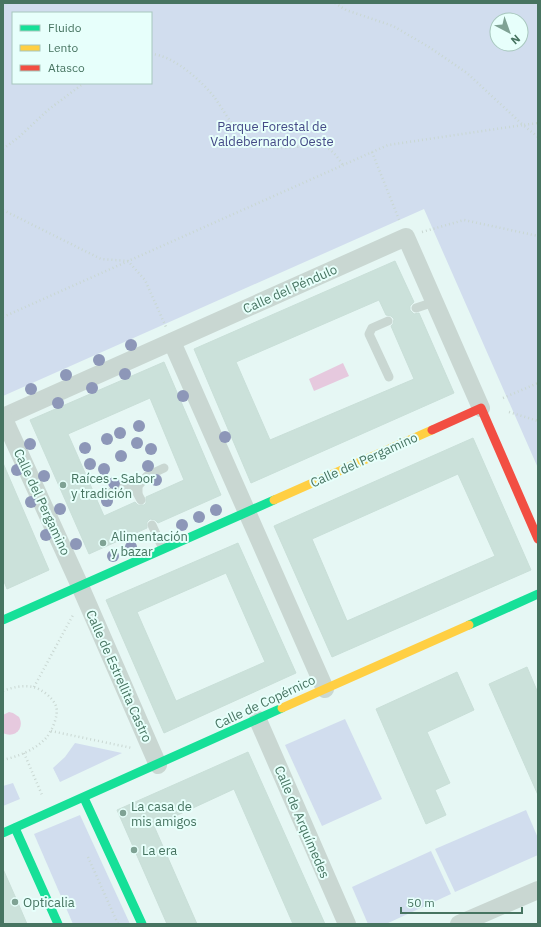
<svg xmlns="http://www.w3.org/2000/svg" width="541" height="927" font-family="'IBM Plex Sans',sans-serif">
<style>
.green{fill:#d1ddee;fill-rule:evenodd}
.water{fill:#e6c9de}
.building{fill:#cbe1da;stroke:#c9dfd8;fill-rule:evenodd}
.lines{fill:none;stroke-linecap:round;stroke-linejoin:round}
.path{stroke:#c9d7d2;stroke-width:2.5;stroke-dasharray:1 3;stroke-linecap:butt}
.lane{stroke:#c9d7d2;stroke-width:9}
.street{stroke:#c9d7d2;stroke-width:18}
.fast{stroke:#16e098;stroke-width:9}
.slow{stroke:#ffcf43;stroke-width:9}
.jam{stroke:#f24e42;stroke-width:9}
.tree{fill:#8d97b8}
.poi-dot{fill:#7fa294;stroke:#e7fffb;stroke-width:1.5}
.labels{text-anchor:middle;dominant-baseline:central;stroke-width:4;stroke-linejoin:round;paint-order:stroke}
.park-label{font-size:13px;fill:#444986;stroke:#e7fffb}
.street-label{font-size:13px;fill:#477461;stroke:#e7fffb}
.poi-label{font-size:13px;fill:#477461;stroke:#e7fffb;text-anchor:start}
</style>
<rect width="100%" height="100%" fill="#e6f7f4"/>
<g class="green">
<path d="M3,3H538V468L424,209L3,396ZM13,13H151V83H13ZM497,20H521V44H497Z"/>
<polygon points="345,719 382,799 322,826 285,745"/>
<polygon points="75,743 122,753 60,782 53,768 65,757"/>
<polygon points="13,783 20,799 3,806 3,786"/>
<polygon points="526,810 538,838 538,855 455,892 435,849"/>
<polygon points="80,815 130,924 73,924 34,834"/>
<polygon points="431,851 451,894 386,924 368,924 352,887"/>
</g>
<g class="water">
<polygon points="343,363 349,376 314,391 309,379"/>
<path d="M9,712L13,713L19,717C25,728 15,739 3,733V715Z"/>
</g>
<g class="building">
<path d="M395,261L414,302L410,306V310L414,314L419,313L454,393L251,483L194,349ZM379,300L386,315L391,316L394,319L393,324L391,326L414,379L270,440L236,362Z"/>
<path d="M164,362L221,495L158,523L155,520L150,519L147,522V528L89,554L30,420ZM150,398L184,480L146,497V503L144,505H138L135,502L104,516L68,434Z"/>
<path d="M473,438L531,570L332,657L274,526ZM458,474L495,556L347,621L312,539Z"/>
<polygon points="3,463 49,570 7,589 3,579"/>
<path d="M238,543L296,673L164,733L106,600ZM226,573L265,662L176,701L137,612Z"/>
<polygon points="527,667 538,693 538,795 489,684"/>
<polygon points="457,672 474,710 427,732 450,783 435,790 446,815 426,824 376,709"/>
<polygon points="248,752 325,924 293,924 234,789 154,826 197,924 167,924 117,810"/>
<polygon points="3,869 18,903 27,924 3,924"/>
</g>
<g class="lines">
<g class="path">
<polyline points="335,3 346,10 393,26 429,47 467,73 523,125 538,123"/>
<path d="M151,54C173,55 202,81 215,98C224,111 234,130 247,139C266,153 287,147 309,146C313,146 319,145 324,146C333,150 338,158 343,165"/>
<polyline points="3,149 19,137 48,110 84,83"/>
<polyline points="372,152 400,222"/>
<polyline points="3,210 101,259 128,261 145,280 166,327"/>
<polyline points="422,232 464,220 538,236"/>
<polyline points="3,317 388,145 523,125 538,137"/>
<polyline points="503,398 538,383"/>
<polyline points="509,412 538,421"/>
<polyline points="34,687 73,615"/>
<path d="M3,691C13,687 23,685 33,687C42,689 53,698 56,706C59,715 52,731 46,738C35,750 19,756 3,760"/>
<polyline points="51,731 132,748"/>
<polyline points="24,753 42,795"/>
<polyline points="88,857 118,924"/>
</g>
<g class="lane">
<polyline points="416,308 434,302"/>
<polyline points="388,321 372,328 369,334 389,377"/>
<polyline points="138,493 138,486 147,476 164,468"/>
<polyline points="104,495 128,486 135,489 141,500"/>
<polyline points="152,525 163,549"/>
</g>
<g class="street">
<polyline points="172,342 325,689"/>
<polyline points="3,417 406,237 481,408"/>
<polyline points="3,417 80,586 158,765"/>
<polyline points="258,720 347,924"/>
<polyline points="459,924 538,890"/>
</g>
<g class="fast">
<polyline points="3,620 274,500"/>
<polyline points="469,625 538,594"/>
<polyline points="84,798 142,924"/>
<polyline points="15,828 58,924"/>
<polyline points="3,833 282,708"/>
</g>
<g class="slow">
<polyline points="274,500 432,430"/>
<polyline points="282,708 469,625"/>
</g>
<polyline class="jam" points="432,430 481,408 538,539"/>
</g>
<g class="tree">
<circle cx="131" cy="345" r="6"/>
<circle cx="99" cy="360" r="6"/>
<circle cx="125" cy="374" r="6"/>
<circle cx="66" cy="375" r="6"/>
<circle cx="92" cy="388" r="6"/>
<circle cx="31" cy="389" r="6"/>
<circle cx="183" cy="396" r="6"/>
<circle cx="58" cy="403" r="6"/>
<circle cx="139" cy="426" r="6"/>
<circle cx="120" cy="433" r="6"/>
<circle cx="225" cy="437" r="6"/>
<circle cx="107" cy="439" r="6"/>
<circle cx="137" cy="443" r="6"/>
<circle cx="30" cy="444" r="6"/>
<circle cx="85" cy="448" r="6"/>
<circle cx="151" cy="449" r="6"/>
<circle cx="121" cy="456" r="6"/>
<circle cx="90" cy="464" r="6"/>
<circle cx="148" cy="466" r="6"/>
<circle cx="104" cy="469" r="6"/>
<circle cx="17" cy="470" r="6"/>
<circle cx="44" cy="476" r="6"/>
<circle cx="156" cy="480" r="6"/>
<circle cx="114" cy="483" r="6"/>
<circle cx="107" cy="501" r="6"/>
<circle cx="31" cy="502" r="6"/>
<circle cx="60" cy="509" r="6"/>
<circle cx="216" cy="510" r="6"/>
<circle cx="199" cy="517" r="6"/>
<circle cx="182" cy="525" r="6"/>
<circle cx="46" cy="535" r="6"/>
<circle cx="76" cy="544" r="6"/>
<circle cx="131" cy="547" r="6"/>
<circle cx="113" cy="556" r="6"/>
</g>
<g class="poi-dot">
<circle cx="63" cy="485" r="4"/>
<circle cx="103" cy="543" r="4"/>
<circle cx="123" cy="813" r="4"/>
<circle cx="134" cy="850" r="4"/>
<circle cx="15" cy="902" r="4"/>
</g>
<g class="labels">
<g class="park-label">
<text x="272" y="126">Parque Forestal de<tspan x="272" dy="15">Valdebernardo Oeste</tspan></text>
</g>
<g class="street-label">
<text transform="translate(290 289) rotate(-24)">Calle del Péndulo</text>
<text transform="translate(364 460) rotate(-24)">Calle del Pergamino</text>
<text transform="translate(42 502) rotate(65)">Calle del Pergamino</text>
<text transform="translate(119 676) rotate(66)">Calle de Estrellita Castro</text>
<text transform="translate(265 702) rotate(-25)">Calle de Copérnico</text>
<text transform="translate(302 822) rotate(67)">Calle de Arquímedes</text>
</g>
<g class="poi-label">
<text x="71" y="478">Raíces - Sabor<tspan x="71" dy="15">y tradición</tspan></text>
<text x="111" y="536">Alimentación<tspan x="111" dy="15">y bazar</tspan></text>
<text x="131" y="806">La casa de<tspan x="131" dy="15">mis amigos</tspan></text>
<text x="142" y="850">La era</text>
<text x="23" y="902">Opticalia</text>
</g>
</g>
<rect width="541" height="927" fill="none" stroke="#477461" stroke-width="8"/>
<rect x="12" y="12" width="140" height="72" fill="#e7fffb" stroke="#a7c7bd"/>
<rect x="20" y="25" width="20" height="6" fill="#16e098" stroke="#a7c7bd"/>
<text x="48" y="32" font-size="12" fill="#477461">Fluido</text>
<rect x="20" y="45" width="20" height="6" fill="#ffcf43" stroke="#a7c7bd"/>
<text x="48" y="52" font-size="12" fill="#477461">Lento</text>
<rect x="20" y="65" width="20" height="6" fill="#f24e42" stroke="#a7c7bd"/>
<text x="48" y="72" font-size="12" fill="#477461">Atasco</text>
<g transform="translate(509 32) rotate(139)"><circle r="19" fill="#e7fffb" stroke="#a7c7bd"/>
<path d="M0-3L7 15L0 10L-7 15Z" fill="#7fa294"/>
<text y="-6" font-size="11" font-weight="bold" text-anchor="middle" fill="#477461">N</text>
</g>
<path d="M401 907v6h121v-6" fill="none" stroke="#477461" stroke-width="2"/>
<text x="407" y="907" font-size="12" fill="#477461" stroke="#e7fffb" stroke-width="3" paint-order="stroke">50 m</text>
</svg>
